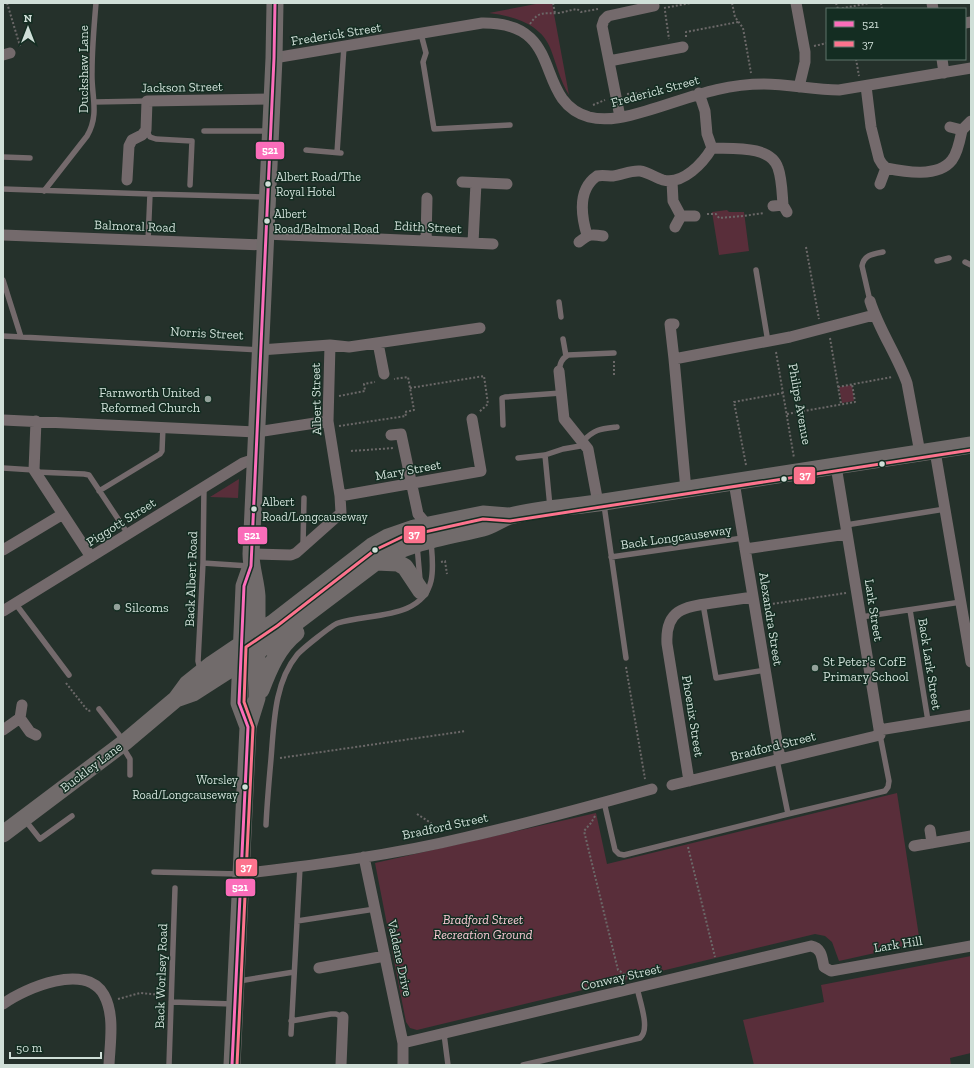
<svg xmlns="http://www.w3.org/2000/svg" width="974" height="1068" font-family="'Zilla Slab',serif">
<rect width="100%" height="100%" fill="#25312b"/>
<path fill="#592e3a" d="M 541,3 L 552,3 L 569,95 C 560,80 557,66 551,50 C 542,24 513,16 489,13 Z
M 727,210 L 729,212 L 744,212 L 749,251 L 719,255 L 712,212 Z
M 852,385 L 854,401 L 842,403 L 839,387 Z
M 239,479 L 238,498 L 210,497 Z
M 897,793 L 920,943 L 839,961 L 832,942 L 825,936 L 815,934 L 417,1030 L 410,1028 L 406,1022 L 375,863 L 596,813 L 607,864 Z
M 971,956 L 971,1053 L 950,1058 L 951,1065 L 754,1065 L 743,1020 L 824,1002 L 821,985 Z"/>
<g fill="none" stroke-linecap="round" stroke-linejoin="round">
<path stroke="#6b6868" stroke-width="2" stroke-dasharray="2 2" stroke-linecap="butt" d="M 7,3 L 20,46
M 553,3 L 555,13
M 732,3 L 735,17 L 743,28 L 751,73
M 836,3 L 838,9
M 881,3 L 882,9
M 664,8 L 691,3
M 838,9 L 870,3
M 665,11 L 669,39
M 530,24 C 539,10 545,14 558,13 C 565,12 571,10 577,9 L 581,12 L 598,9
M 686,37 L 686,32 L 738,22
M 814,46 L 827,43
M 856,59 L 859,76
M 627,94 L 640,93 L 654,96
M 593,105 L 605,100
M 707,214 L 716,214 L 719,218 L 743,216 L 764,213
M 806,247 L 819,319
M 830,338 L 841,404
M 776,352 L 794,458
M 614,361 L 614,375
M 838,387 L 892,377
M 410,388 L 484,376 L 488,404 L 479,412
M 339,396 L 365,391 L 364,384 L 375,382
M 787,414 L 855,402 L 852,384
M 339,426 L 406,416 L 405,412 L 414,410 L 408,377 L 394,379
M 351,451 L 394,448
M 746,465 L 734,402 L 783,393
M 441,562 L 445,561 L 447,574
M 765,605 L 846,593
M 626,667 L 645,779
M 66,683 L 88,711 L 92,710
M 280,758 L 466,731
M 417,814 L 431,823 L 433,833
M 595,816 L 591,823 L 584,831 L 618,970 L 629,977
M 688,847 L 715,957
M 118,999 L 140,993 L 163,995"/>
<path stroke="#746a6c" stroke-width="5.5" d="M 421,34 L 426,53 L 423,62 L 434,129 L 510,125
M 94,102 L 147,101
M 146,130 L 150,137 L 156,139 L 192,141 L 190,185
M 204,131 L 270,131
M 306,150 L 341,153
M 337,153 L 344,46
M 3,157 L 30,158
M 3,189 L 150,194 L 267,197
M 44,191 L 87,136 C 100,114 91,95 92,72 C 92,49 94,26 96,3
M 148,241 L 150,194
M 937,261 L 949,258
M 965,262 L 971,265
M 756,270 L 768,342
M 3,280 L 21,337
M 870,301 L 862,266 C 864,255 872,254 883,252
M 559,302 L 561,317
M 3,336 L 259,350
M 563,339 L 566,356
M 559,371 C 560,364 561,359 568,355 L 614,353
M 503,425 L 502,398 L 505,397 L 561,393
M 583,441 C 595,429 600,429 617,427
M 545,455 L 550,507
M 518,458 L 545,455 L 563,449 L 586,445
M 3,468 L 34,470
M 36,472 L 84,474 L 89,475 L 128,534
M 99,491 L 160,454 L 162,451 L 163,427
M 604,505 L 626,658
M 846,525 L 945,509
M 417,545 L 420,580
M 303,546 L 304,498
M 611,557 L 743,538
M 203,563 L 249,566
M 15,603 L 69,675
M 703,604 L 716,678 L 765,670
M 910,610 L 928,721
M 861,617 L 961,602
M 203,669 L 199,665 L 198,661 L 203,563 L 204,487
M 99,709 L 123,740
M 122,746 L 130,759 L 130,775
M 777,760 L 788,814
M 604,802 L 615,850 L 619,854 L 624,855 L 788,814 L 885,791 L 888,787 L 889,781 L 880,735
M 25,820 L 40,839 L 72,816
M 266,825 C 267,803 269,781 271,759 C 274,724 274,683 297,655 C 302,649 332,625 338,623 C 368,613 422,620 431,581 C 434,568 432,554 431,542
M 154,872 L 239,874
M 297,921 L 375,909
M 239,981 L 294,972
M 171,1002 L 233,1004
M 291,1021 L 331,1014 L 336,1014 L 343,1017
M 291,1034 L 300,867
M 444,1034 L 448,1065
M 169,1065 L 175,888
M 523,1065 L 640,1038 C 651,1029 639,1000 637,987"/>
<path stroke="#746a6c" stroke-width="11" d="M 796,3 L 805,52 L 805,62 L 799,87
M 932,3 L 933,9
M 965,23 L 971,22
M 3,55 L 10,53
M 274,58 L 482,23 C 568,22 531,100 589,117 C 608,122 629,116 646,111 C 687,99 719,84 764,84 C 789,84 814,90 839,90 L 971,68
M 942,59 L 944,73
M 609,61 L 683,47
M 866,86 L 871,127 L 879,159 L 882,164 L 886,168 C 905,172 938,178 952,160 C 958,152 960,140 962,130
M 699,93 L 705,111 L 707,134 L 712,148
M 620,117 L 602,26 L 604,20 L 608,16 L 654,6
M 950,127 L 962,130 L 971,121
M 127,180 L 129,146 L 132,140 L 142,135 L 146,130 L 147,101 L 271,99
M 672,181 L 673,201 L 681,216
M 462,182 L 507,184
M 880,184 L 886,168
M 773,206 L 783,205 L 787,212
M 675,227 L 681,216 L 695,216
M 265,234 L 493,244
M 3,235 L 265,245
M 587,235 C 581,215 578,189 597,176 C 602,175 607,176 613,176 C 622,175 631,170 640,171 C 648,172 656,178 663,180 C 683,185 703,163 712,148 C 732,149 771,145 778,168 C 782,179 782,193 783,205
M 426,241 L 427,198
M 579,242 C 589,234 591,234 603,236
M 473,243 L 476,183
M 870,301 C 879,330 897,355 907,383 L 920,453
M 674,324 L 670,324 L 674,359 L 686,490
M 378,343 L 384,374
M 260,350 L 330,345 L 349,347 L 480,328
M 674,359 L 790,337 L 874,315
M 559,371 L 564,419 L 588,449 L 598,503
M 3,420 L 257,432 L 328,421
M 36,421 L 34,470 L 91,557
M 391,435 L 401,434 L 418,514 L 427,525 L 428,530
M 935,451 L 971,662
M 734,482 L 780,759
M 340,496 L 481,471 L 472,419
M 745,549 L 847,534
M 3,550 L 63,514
M 251,554 L 291,555 L 296,553 L 341,513 L 340,496 L 328,421 L 330,345
M 3,611 L 243,463 L 255,459
M 22,705 L 20,718 L 30,732 L 36,735
M 3,730 L 20,718
M 879,730 L 971,715
M 689,781 L 667,644 C 665,610 683,607 712,603 C 726,601 739,599 753,597
M 672,785 L 880,735 L 836,466
M 930,830 L 932,843
M 914,846 L 971,836
M 364,857 L 403,1043 L 403,1065
M 240,874 C 316,865 393,855 467,837 C 529,823 591,806 652,789
M 319,968 L 385,956
M 3,1004 C 25,988 86,962 104,995 C 115,1015 110,1043 109,1065
M 403,1043 L 811,946 C 822,948 822,958 824,967 L 831,971 L 971,946
M 341,1065 L 343,1017"/>
<path stroke="#716b6b" stroke-width="17" d="M 376,562 L 398,563 L 405,567 L 421,591
M 261,690 C 269,669 278,647 296,633
M 176,699 L 193,693 L 257,652 L 376,562 C 408,542 446,537 483,528 C 492,526 501,519 510,516 C 541,508 573,507 604,502 L 971,445
M 248,727 L 239,703 L 244,586 L 251,566
M 3,834 L 125,742 L 176,699 L 187,684 L 212,664 L 274,622 L 372,546 L 388,537 L 414,528 L 483,514 L 508,516
M 232,1065 L 248,727 L 257,698 L 257,596 C 256,581 251,568 251,554 L 274,58 L 275,3"/>
<g stroke="#142d22" stroke-width="6">
<path id="bus-1" d="M 232,1065 L 248,727 L 239,703 L 244,586 L 251,566 L 274,58 L 275,3"/>
</g>
<g stroke="#142d22" stroke-width="6">
<path id="bus-2" d="M 237,1065 L 253,727 L 244,702 L 246,647 L 277,626 L 375,550 L 402,537 L 483,519 L 510,521 L 971,450"/>
</g>
<use href="#bus-1" stroke="#fb6dba" stroke-width="3"/>
<use href="#bus-2" stroke="#fc738d" stroke-width="3"/>
</g>
<g fill="#d0dfd8" stroke="#142d22" stroke-width="1.5">
<circle cx="268" cy="184" r="3.5"/>
<circle cx="267" cy="221" r="3.5"/>
<circle cx="882" cy="464" r="3.5"/>
<circle cx="784" cy="479" r="3.5"/>
<circle cx="254" cy="509" r="3.5"/>
<circle cx="375" cy="550" r="3.5"/>
<circle cx="245" cy="787" r="3.5"/>
</g>
<g fill="#94a29b" stroke="#142d22" stroke-width="1.5">
<circle cx="208" cy="399" r="4"/>
<circle cx="117" cy="607" r="4"/>
<circle cx="815" cy="668" r="4"/>
</g>
<g text-anchor="middle" dominant-baseline="central" stroke-width="3" stroke-linejoin="round" paint-order="stroke">
<g font-size="12" fill="#d0dfd8" stroke="#142d22" text-anchor="start">
<text x="276" y="177">Albert Road/The<tspan x="276" dy="15">Royal Hotel</tspan></text>
<text x="274" y="214">Albert<tspan x="274" dy="15">Road/Balmoral Road</tspan></text>
<text x="262" y="502">Albert<tspan x="262" dy="15">Road/Longcauseway</tspan></text>
<text x="238" y="780" text-anchor="end">Worsley<tspan x="238" dy="15">Road/Longcauseway</tspan></text>
</g>
<g font-size="13" fill="#d0dfd8" stroke="#142d22">
<text transform="translate(336 34) rotate(-9)">Frederick Street</text>
<text transform="translate(83 69) rotate(-90)">Duckshaw Lane</text>
<text transform="translate(182 87) rotate(-1)">Jackson Street</text>
<text transform="translate(655 91) rotate(-15)">Frederick Street</text>
<text transform="translate(135 226) rotate(2)">Balmoral Road</text>
<text transform="translate(428 227) rotate(3)">Edith Street</text>
<text transform="translate(207 333) rotate(3)">Norris Street</text>
<text transform="translate(316 399) rotate(-91)">Albert Street</text>
<text transform="translate(800 404) rotate(80)">Philips Avenue</text>
<text transform="translate(408 470) rotate(-10)">Mary Street</text>
<text transform="translate(121 522) rotate(-32)">Piggott Street</text>
<text transform="translate(676 537) rotate(-8)">Back Longcauseway</text>
<text transform="translate(191 579) rotate(-88)">Back Albert Road</text>
<text transform="translate(874 610) rotate(81)">Lark Street</text>
<text transform="translate(771 619) rotate(81)">Alexandra Street</text>
<text transform="translate(930 664) rotate(81)">Back Lark Street</text>
<text transform="translate(693 716) rotate(81)">Phoenix Street</text>
<text transform="translate(773 746) rotate(-14)">Bradford Street</text>
<text transform="translate(91 767) rotate(-37)">Buckley Lane</text>
<text transform="translate(445 826) rotate(-12)">Bradford Street</text>
<text transform="translate(898 944) rotate(-9)">Lark Hill</text>
<text transform="translate(400 958) rotate(78)">Valdene Drive</text>
<text transform="translate(161 976) rotate(-88)">Back Worlsey Road</text>
<text transform="translate(621 977) rotate(-13)">Conway Street</text>
</g>
<g font-size="13" fill="#d0dfd8" stroke="#142d22" text-anchor="start">
<text x="200" y="392" text-anchor="end">Farnworth United<tspan x="200" dy="15">Reformed Church</tspan></text>
<text x="125" y="607">Silcoms</text>
<text x="823" y="661">St Peter's CofE<tspan x="823" dy="15">Primary School</tspan></text>
</g>
<g font-size="13" font-style="italic" fill="#f9c9d4" stroke="#142d22">
<text x="483" y="919">Bradford Street<tspan x="483" dy="15">Recreation Ground</tspan></text>
</g>
</g>
<g stroke="#142d22" stroke-width="1.5">
<rect x="255" y="141" width="30" height="19" rx="4" fill="#fb6dba"/>
<rect x="793" y="466" width="23" height="19" rx="4" fill="#fc738d"/>
<rect x="403" y="525" width="23" height="19" rx="4" fill="#fc738d"/>
<rect x="237" y="526" width="31" height="19" rx="4" fill="#fb6dba"/>
<rect x="235" y="858" width="23" height="19" rx="4" fill="#fc738d"/>
<rect x="225" y="878" width="31" height="19" rx="4" fill="#fb6dba"/>
</g>
<g font-size="11" text-anchor="middle" font-weight="bold" fill="#fff">
<text x="270" y="154">521</text>
<text x="805" y="479">37</text>
<text x="414" y="538">37</text>
<text x="252" y="539">521</text>
<text x="246" y="871">37</text>
<text x="240" y="891">521</text>
</g>
<rect width="974" height="1068" fill="none" stroke="#d0dfd8" stroke-width="8"/>
<rect x="826" y="8" width="140" height="52" fill="#142d22" stroke="#5f746b"/>
<rect x="834" y="21" width="20" height="6" fill="#fb6dba" stroke="#5f746b"/>
<text x="862" y="28" font-size="12" fill="#d0dfd8">521</text>
<rect x="834" y="41" width="20" height="6" fill="#fc738d" stroke="#5f746b"/>
<text x="862" y="48" font-size="12" fill="#d0dfd8">37</text>
<g transform="translate(28 28)" stroke="#142d22" stroke-width="3" paint-order="stroke">
<path d="M0-3L7 15L0 10L-7 15Z" fill="#d0dfd8"/>
<text y="-6" font-size="11" font-weight="bold" text-anchor="middle" fill="#d0dfd8">N</text>
</g>
<path d="M10 1052v6h91v-6" fill="none" stroke="#d0dfd8" stroke-width="2"/>
<text x="16" y="1052" font-size="12" fill="#d0dfd8" stroke="#142d22" stroke-width="3" paint-order="stroke">50 m</text>
</svg>
